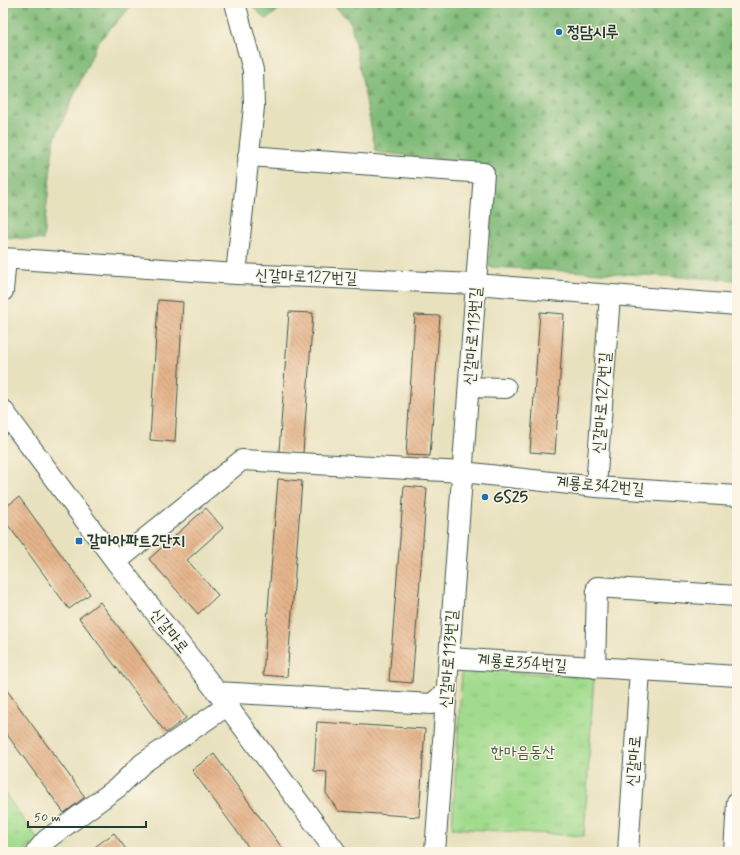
<svg xmlns="http://www.w3.org/2000/svg" width="740" height="855" font-family="Mynerve,'Poor Story',sans-serif">
<defs>
<pattern id="forest-firs" width="22" height="20" patternUnits="userSpaceOnUse"><rect width="22" height="20" fill="#81bb79"/><path d="M5 1l3.5 6h-7zM16 11l3.5 6h-7z" fill="#699964"/></pattern>
<pattern id="park-tufts" width="24" height="20" patternUnits="userSpaceOnUse"><rect width="24" height="20" fill="#a2db8e"/><path d="M3 7l-1-3M5 7V3M7 7l1-3M15 17l-1-3M17 17v-4M19 17l1-3" fill="none" stroke="#8bbd7b"/></pattern>
<pattern id="building-back-hatch" width="6" height="6" patternUnits="userSpaceOnUse"><rect width="6" height="6" fill="#e5b48b"/><path d="M-1 5l2 2M0 0l6 6M5-1l2 2" fill="none" stroke="#b99472"/></pattern>
</defs>
<rect width="100%" height="100%" fill="#fcf5e5"/>
<filter id="ink" filterUnits="userSpaceOnUse"><feTurbulence type="fractalNoise" baseFrequency=".025" numOctaves="2"/><feDisplacementMap in="SourceGraphic" scale="8" xChannelSelector="R" yChannelSelector="G"/><feConvolveMatrix kernelMatrix="1 2 1 2 8 2 1 2 1" color-interpolation-filters="sRGB"/></filter>
<filter id="wash" filterUnits="userSpaceOnUse"><feTurbulence type="fractalNoise" baseFrequency=".012" numOctaves="4" result="noise"/><feDisplacementMap in="SourceGraphic" scale="16" xChannelSelector="R" yChannelSelector="G"/><feGaussianBlur stdDeviation="0.9" result="paint"/><feColorMatrix in="noise" values="0 0 0 0 0 0 0 0 0 0 0 0 0 0 0 0 0 1.4 0 .05"/><feComposite in="paint" operator="in"/></filter>
<g filter="url(#wash)">
<rect width="100%" height="100%" fill="#e8e1be"/>
<path fill="url(#forest-firs)" stroke="#507c56" d="M 3,3 L 134,3 L 98,42 L 54,140 L 43,240 L 3,237 Z
M 249,3 L 287,3 L 266,20 Z
M 332,3 L 737,3 L 737,280 L 489,267 L 494,166 L 376,152 L 351,23 Z"/>
<path fill="url(#park-tufts)" stroke="#608c61" d="M 462,669 L 594,677 L 584,836 L 452,828 Z
M 3,791 L 39,841 L 23,852 L 3,852 Z"/>
<g id="blocks">
<path fill="url(#building-back-hatch)" d="M 158,300 L 183,302 L 175,442 L 150,440 Z
M 289,312 L 313,313 L 303,453 L 279,452 Z
M 540,312 L 564,314 L 555,454 L 530,452 Z
M 415,315 L 440,316 L 430,456 L 406,455 Z
M 278,479 L 302,481 L 287,677 L 263,675 Z
M 404,486 L 427,488 L 412,683 L 389,681 Z
M 19,497 L 90,594 L 69,609 L 3,518 L 3,509 Z
M 206,508 L 223,528 L 187,560 L 218,595 L 198,614 L 149,559 Z
M 100,602 L 186,718 L 166,733 L 79,618 Z
M 3,685 L 85,797 L 64,813 L 3,729 Z
M 317,722 L 425,729 L 419,817 L 338,811 L 326,793 L 327,772 L 314,771 Z
M 214,754 L 285,852 L 252,852 L 192,770 Z
M 114,833 L 128,852 L 94,852 L 92,849 Z"/>
</g>
</g>
<g filter="url(#ink)">
<use href="#blocks" fill-opacity="0" stroke="#3d5649" stroke-width="1"/>
<g fill="none" stroke-linecap="round" stroke-linejoin="round">
<g stroke="#3d5649" stroke-width="22">
<path id="minor" d="M 235,3 L 253,70 L 254,107 L 236,274
M 248,156 L 484,173 L 435,852
M 3,258 L 236,274 L 476,284 L 737,305
M 3,291 L 6,258
M 469,387 L 506,388
M 3,410 L 116,562 L 217,692 L 336,852
M 596,487 L 610,295
M 116,562 L 242,460 L 463,472 L 596,487 L 737,496
M 449,658 L 737,676
M 595,668 L 597,587 L 737,596
M 217,692 L 432,704 L 447,691
M 36,852 L 46,840 L 117,788 L 143,763 L 227,706
M 628,852 L 640,670
M 734,852 L 737,802"/>
</g>
<use href="#minor" stroke="#fff" stroke-width="20"/>
</g>
</g>
<g fill="#1f6fb2" stroke="#fcf5e5" stroke-width="1.5">
<circle cx="559" cy="32" r="4"/>
<circle cx="485" cy="497" r="4"/>
<rect x="75" y="537" width="8" height="8" rx="2"/>
</g>
<g text-anchor="middle" dominant-baseline="central" stroke-width="3" stroke-linejoin="round" paint-order="stroke">
<g font-size="16" font-weight="bold" fill="#1f3d34" stroke="#fcf5e5" text-anchor="start">
<text x="567" y="32">정담시루</text>
<text x="493" y="497">GS25</text>
<text x="87" y="541">갈마아파트2단지</text>
</g>
<g font-size="16" fill="#1f3d34" stroke="#fcf5e5">
<text transform="translate(306 277) rotate(2)">신갈마로127번길</text>
<text transform="translate(473 336) rotate(-86)">신갈마로113번길</text>
<text transform="translate(602 403) rotate(-86)">신갈마로127번길</text>
<text transform="translate(600 486) rotate(5)">계룡로342번길</text>
<text transform="translate(169 631) rotate(52)">신갈마로</text>
<text transform="translate(449 659) rotate(-86)">신갈마로113번길</text>
<text transform="translate(522 663) rotate(4)">계룡로354번길</text>
<text transform="translate(634 761) rotate(-86)">신갈마로</text>
</g>
<g font-size="16" fill="#395d46" stroke="#fcf5e5">
<text x="523" y="752">한마음동산</text>
</g>
</g>
<rect width="740" height="855" fill="none" stroke="#fcf5e5" stroke-width="16"/>
<path d="M28 821v6h118v-6" fill="none" stroke="#1f3d34" stroke-width="2"/>
<text x="34" y="821" font-size="12" fill="#1f3d34" stroke="#fcf5e5" stroke-width="3" paint-order="stroke">50 m</text>
</svg>
